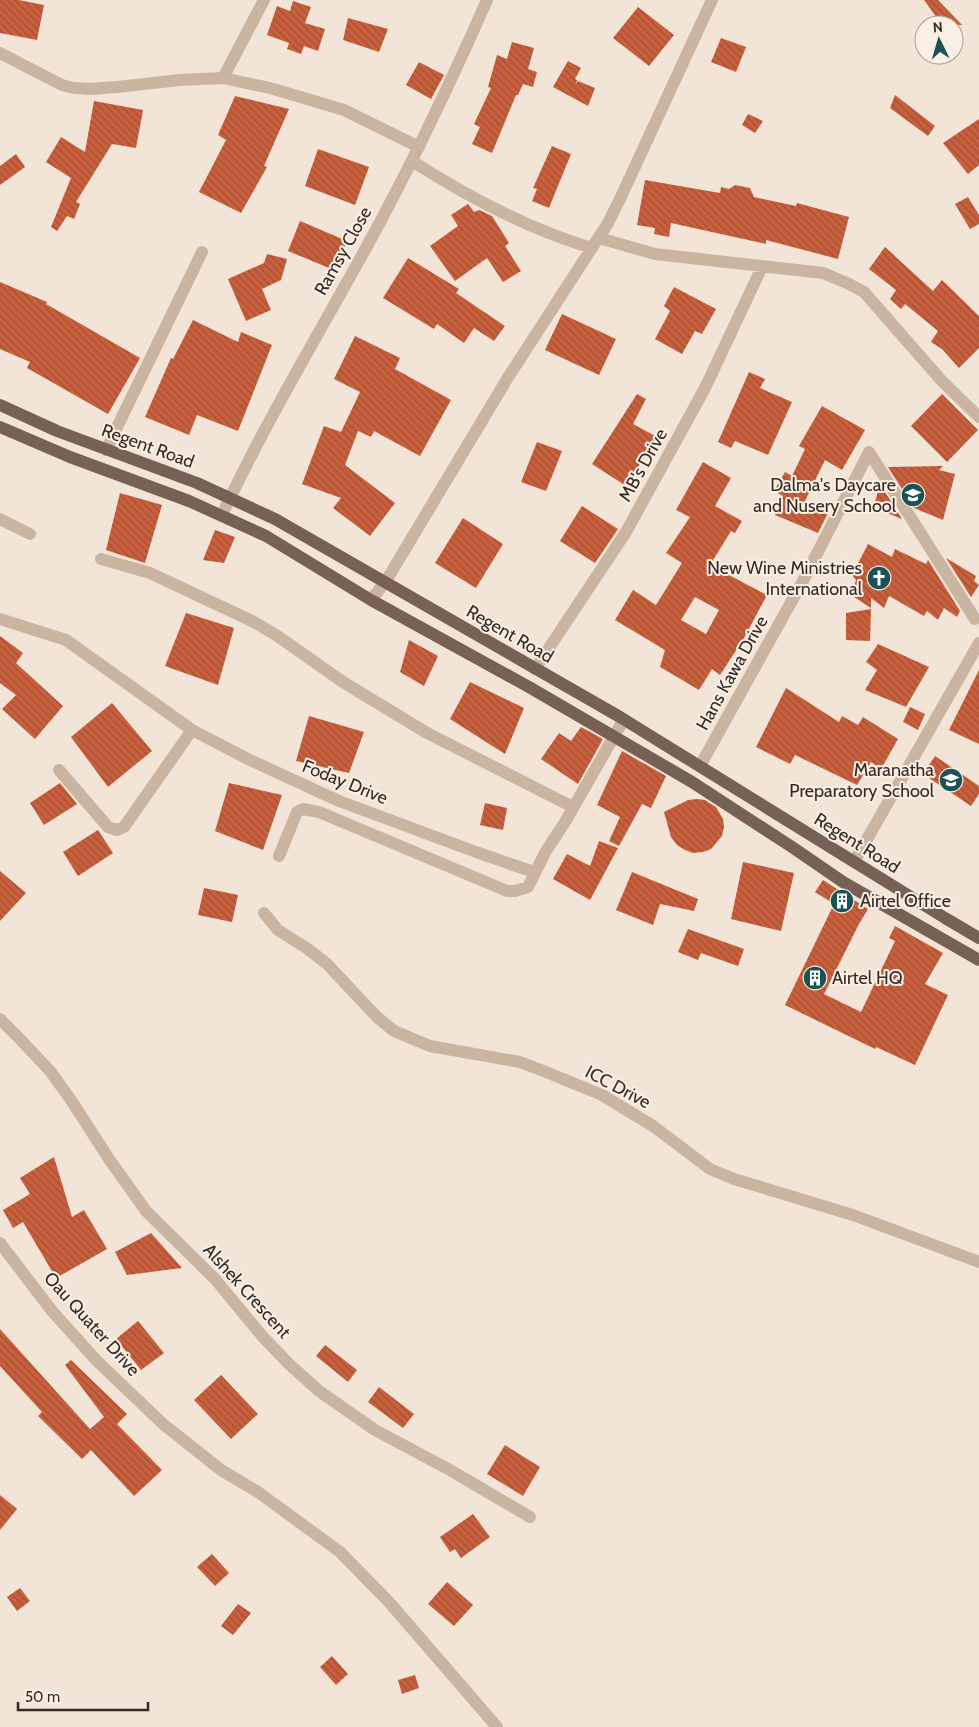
<svg xmlns="http://www.w3.org/2000/svg" width="979" height="1727" font-family="Cabin,sans-serif">
<defs>
<pattern id="building-back-hatch" width="6" height="6" patternUnits="userSpaceOnUse" patternTransform="scale(1.25)"><rect width="6" height="6" fill="#c9603d"/><path d="M-1 5l2 2M0 0l6 6M5-1l2 2" fill="none" stroke="#a44f33"/></pattern>
</defs>
<rect width="100%" height="100%" fill="#f2e5d7"/>
<path fill="url(#building-back-hatch)" fill-rule="evenodd" d="M 0,0 L 19,0 L 44,5 L 37,40 L 0,33 Z
M 924,0 L 938,0 L 962,25 L 942,25 Z
M 293,1 L 311,7 L 305,23 L 325,29 L 318,51 L 304,46 L 301,54 L 287,49 L 289,43 L 267,35 L 277,6 L 290,11 Z
M 638,7 L 674,35 L 649,66 L 613,38 Z
M 348,18 L 388,29 L 379,52 L 343,40 Z
M 721,38 L 746,47 L 736,72 L 711,62 Z
M 512,42 L 534,48 L 528,69 L 537,72 L 533,87 L 523,84 L 518,95 L 516,95 L 492,153 L 472,144 L 480,127 L 474,124 L 491,88 L 488,87 L 497,55 L 507,59 Z
M 568,61 L 581,68 L 575,79 L 577,80 L 576,84 L 578,81 L 595,88 L 588,106 L 553,87 Z
M 419,62 L 444,75 L 431,99 L 406,85 Z
M 895,95 L 935,126 L 928,136 L 890,108 Z
M 235,96 L 289,109 L 264,166 L 267,167 L 241,213 L 199,192 L 226,140 L 218,135 Z
M 94,101 L 143,110 L 136,148 L 112,144 L 76,202 L 80,204 L 74,219 L 67,216 L 57,231 L 51,227 L 71,178 L 46,162 L 61,137 L 85,152 Z
M 748,114 L 763,121 L 755,133 L 742,125 Z
M 979,119 L 979,165 L 968,174 L 943,143 Z
M 552,146 L 571,154 L 549,208 L 532,201 L 537,189 L 533,188 Z
M 318,149 L 369,167 L 355,205 L 305,186 Z
M 16,154 L 25,167 L 0,185 L 0,166 Z
M 645,180 L 720,193 L 721,187 L 729,189 L 735,185 L 750,188 L 754,197 L 796,206 L 797,203 L 849,217 L 838,259 L 766,240 L 766,244 L 671,223 L 669,237 L 654,234 L 655,228 L 637,225 Z
M 968,197 L 979,215 L 979,224 L 970,229 L 955,204 Z
M 468,204 L 474,212 L 479,210 L 492,216 L 509,243 L 505,246 L 521,271 L 503,282 L 487,258 L 455,281 L 430,246 L 458,226 L 451,215 Z
M 300,221 L 347,241 L 334,270 L 288,251 Z
M 885,247 L 933,291 L 942,280 L 979,316 L 979,348 L 959,368 L 942,349 L 931,342 L 938,331 L 905,304 L 901,309 L 890,299 L 896,290 L 869,269 Z
M 267,254 L 287,259 L 281,280 L 262,289 L 271,310 L 246,321 L 228,279 L 264,263 Z
M 408,258 L 459,289 L 456,293 L 505,326 L 494,341 L 474,328 L 464,343 L 437,324 L 434,329 L 383,298 Z
M 0,282 L 47,302 L 46,304 L 140,358 L 108,414 L 27,368 L 30,362 L 0,349 Z
M 674,287 L 716,309 L 702,334 L 695,331 L 682,354 L 655,339 L 670,311 L 664,306 Z
M 562,314 L 616,339 L 599,375 L 545,350 Z
M 193,320 L 238,342 L 241,332 L 272,345 L 238,431 L 197,415 L 189,435 L 145,417 L 171,358 L 173,359 Z
M 355,336 L 400,358 L 395,369 L 451,400 L 420,456 L 374,431 L 371,437 L 358,431 L 345,465 L 395,503 L 370,536 L 333,508 L 341,498 L 302,484 L 324,426 L 341,432 L 360,392 L 334,379 Z
M 749,372 L 765,379 L 760,388 L 792,402 L 768,455 L 735,441 L 731,448 L 718,442 Z
M 637,394 L 646,399 L 633,424 L 657,437 L 626,486 L 592,464 Z
M 942,394 L 978,430 L 947,462 L 911,426 Z
M 822,406 L 865,430 L 842,470 L 825,460 L 805,501 L 829,511 L 818,533 L 775,515 L 783,496 L 774,491 L 785,472 L 792,476 L 805,449 L 799,446 Z
M 537,442 L 562,451 L 546,491 L 521,482 Z
M 703,462 L 731,478 L 715,506 L 742,521 L 735,533 L 731,531 L 710,565 L 767,595 L 744,638 L 720,675 L 712,669 L 699,690 L 660,667 L 665,650 L 615,620 L 633,590 L 656,605 L 682,563 L 666,553 L 690,517 L 676,510 ZM 695,597 L 719,610 L 706,634 L 681,620 Z
M 943,466 L 939,470 L 955,474 L 943,520 L 914,508 L 888,467 Z
M 880,484 L 902,519 L 887,513 L 888,502 L 875,502 Z
M 120,493 L 162,505 L 145,563 L 106,550 Z
M 582,506 L 618,529 L 595,563 L 560,541 Z
M 463,518 L 503,544 L 476,588 L 435,563 Z
M 215,530 L 235,537 L 224,563 L 203,560 Z
M 868,544 L 892,557 L 895,549 L 926,564 L 928,560 L 960,611 L 957,617 L 944,608 L 938,620 L 927,611 L 924,616 L 889,596 L 884,608 L 871,598 L 871,608 L 851,595 L 856,580 L 852,575 Z
M 946,558 L 976,576 L 974,581 L 979,585 L 971,597 Z
M 871,609 L 870,641 L 846,640 L 846,613 Z
M 186,613 L 234,628 L 218,685 L 165,666 Z
M 0,636 L 23,653 L 16,663 L 63,706 L 35,739 L 2,709 L 16,695 L 0,683 Z
M 409,640 L 438,656 L 424,686 L 400,672 Z
M 878,644 L 929,667 L 906,707 L 865,690 L 877,670 L 866,662 Z
M 979,670 L 979,744 L 949,730 Z
M 470,682 L 524,708 L 505,754 L 450,719 Z
M 786,688 L 839,722 L 842,716 L 858,725 L 863,717 L 898,739 L 881,769 L 871,762 L 857,785 L 795,755 L 790,764 L 756,747 Z
M 112,703 L 152,751 L 108,787 L 71,737 Z
M 910,707 L 925,714 L 918,730 L 903,722 Z
M 309,716 L 364,732 L 349,773 L 296,761 Z
M 581,727 L 603,739 L 578,784 L 541,759 L 559,733 L 571,741 Z
M 622,751 L 666,776 L 651,808 L 642,804 L 619,846 L 609,841 L 620,817 L 597,805 Z
M 935,756 L 979,786 L 979,794 L 971,806 L 923,774 Z
M 60,783 L 77,804 L 44,825 L 30,803 Z
M 229,783 L 282,795 L 263,850 L 215,831 Z
M 697,799 L 705,800 L 716,807 L 723,819 L 724,827 L 722,836 L 711,849 L 703,852 L 693,853 L 685,850 L 677,845 L 671,837 L 664,812 L 688,800 Z
M 485,803 L 507,808 L 503,830 L 480,825 Z
M 98,830 L 113,853 L 78,876 L 63,852 Z
M 599,841 L 618,848 L 590,900 L 553,879 L 567,854 L 590,866 Z
M 743,862 L 794,873 L 781,931 L 731,919 Z
M 0,871 L 26,893 L 0,921 Z
M 632,872 L 698,899 L 694,911 L 660,904 L 653,925 L 616,910 Z
M 823,880 L 868,909 L 859,924 L 824,994 L 861,1012 L 895,941 L 889,938 L 895,926 L 943,953 L 925,984 L 948,995 L 915,1065 L 876,1047 L 875,1049 L 785,1005 L 834,904 L 815,892 Z
M 204,888 L 238,895 L 232,922 L 198,915 Z
M 688,929 L 744,949 L 738,966 L 701,953 L 698,960 L 678,952 Z
M 54,1157 L 72,1217 L 84,1210 L 107,1249 L 56,1278 L 23,1222 L 13,1228 L 3,1210 L 30,1194 L 20,1178 Z
M 151,1233 L 182,1268 L 127,1275 L 115,1252 Z
M 138,1321 L 164,1353 L 141,1370 L 116,1339 Z
M 0,1329 L 90,1429 L 104,1417 L 65,1365 L 71,1360 L 127,1414 L 117,1424 L 162,1470 L 134,1496 L 91,1450 L 82,1459 L 38,1416 L 42,1412 L 0,1366 Z
M 325,1345 L 357,1370 L 348,1382 L 316,1356 Z
M 221,1375 L 258,1414 L 231,1439 L 194,1400 Z
M 379,1387 L 414,1414 L 403,1428 L 368,1402 Z
M 505,1445 L 540,1467 L 523,1496 L 487,1474 Z
M 0,1495 L 17,1509 L 0,1530 Z
M 473,1514 L 490,1537 L 461,1558 L 455,1549 L 450,1552 L 440,1537 Z
M 212,1554 L 229,1573 L 215,1586 L 197,1567 Z
M 447,1582 L 473,1605 L 454,1626 L 428,1604 Z
M 20,1588 L 30,1601 L 17,1611 L 7,1597 Z
M 238,1604 L 251,1613 L 233,1635 L 221,1626 Z
M 332,1656 L 348,1674 L 336,1685 L 320,1667 Z
M 415,1675 L 419,1688 L 402,1694 L 398,1680 Z"/>
<g fill="none" stroke-linecap="round" stroke-linejoin="round">
<path stroke="#cab5a3" stroke-width="12" d="M 0,53 L 62,85 L 74,88 L 90,89 L 117,87 L 180,80 L 223,78 L 270,88 L 344,110 L 419,147
M 223,78 L 264,0
M 412,161 C 468,197 528,229 592,248
M 599,238 L 655,254 L 823,273 L 847,283 L 864,292 L 941,380 L 979,417
M 106,450 L 202,252
M 222,515 C 265,423 317,337 366,248 C 410,168 450,84 487,0
M 0,519 L 30,534
M 101,559 L 150,573 L 252,621 L 276,635 L 343,682 L 427,733 L 573,807
M 371,600 L 386,581 L 507,379 L 608,223 L 620,199 L 712,0
M 0,619 L 66,640 L 192,730 L 250,760 L 339,801 L 476,852 L 534,872
M 535,669 L 626,532 L 705,388 L 762,267
M 700,766 L 804,579 L 869,452 L 975,619
M 59,770 L 108,827 L 117,830 L 124,827 L 192,730
M 279,856 L 297,812 L 303,809 L 319,812 L 507,891 L 515,891 L 528,887 L 546,851 L 565,822 L 624,719
M 854,862 L 979,643
M 264,913 L 278,930 L 308,949 L 327,964 L 377,1017 L 394,1031 L 430,1046 L 520,1062 L 546,1072 L 602,1095 L 653,1126 L 710,1169 L 734,1179 L 853,1215 L 979,1262
M 0,1019 L 18,1037 L 50,1071 L 71,1100 L 109,1159 L 146,1211 L 215,1279 L 263,1337 L 289,1364 L 319,1391 L 375,1430 L 450,1470 L 530,1517
M 0,1243 L 52,1311 L 97,1361 L 163,1424 L 221,1470 L 258,1492 L 340,1552 L 389,1602 L 497,1727"/>
<path stroke="#776156" stroke-width="12" d="M 0,405 L 57,431 L 197,483 L 275,519 L 620,717 L 945,918 L 979,938
M 0,427 L 70,457 L 189,501 L 266,536 L 371,600 L 529,687 L 692,782 L 792,847 L 843,882 L 979,960"/>
</g>
<defs>
<g id="school-disc" transform="scale(1.25)"><circle r="9.5" fill="#1a5257" stroke="#f9efe3"/><path d="M0-5L7-2L0 1L-7-2ZM-4 1L0 2.5L4 1V4Q0 6-4 4Z" fill="#fff"/></g>
<g id="church-disc" transform="scale(1.25)"><circle r="9.5" fill="#1a5257" stroke="#f9efe3"/><path d="M-1.2-6h2.4v3.5h3.3v2.4h-3.3V6h-2.4V-.1h-3.3v-2.4h3.3Z" fill="#fff"/></g>
<g id="building-disc" transform="scale(1.25)"><circle r="9.5" fill="#1a5257" stroke="#f9efe3"/><path d="M-4-6H4V6H1V3H-1V6H-4ZM-2.5-4.3h1.7v1.8h-1.7ZM.8-4.3h1.7v1.8H.8ZM-2.5-1h1.7V.8h-1.7ZM.8-1h1.7V.8H.8Z" fill="#fff"/></g>
</defs>
<g fill-rule="evenodd">
<use href="#school-disc" x="913" y="495"/>
<use href="#church-disc" x="879" y="578"/>
<use href="#school-disc" x="951" y="780"/>
<use href="#building-disc" x="842" y="901"/>
<use href="#building-disc" x="815" y="978"/>
</g>
<g text-anchor="middle" dominant-baseline="central" stroke-width="4" stroke-linejoin="round" paint-order="stroke">
<g font-size="18" fill="#342a25" stroke="#f9efe3">
<text transform="translate(343 251) rotate(-61)">Ramsy Close</text>
<text transform="translate(148 446) rotate(20)">Regent Road</text>
<text transform="translate(643 465) rotate(-61)">MB's Drive</text>
<text transform="translate(510 634) rotate(30)">Regent Road</text>
<text transform="translate(732 673) rotate(-61)">Hans Kawa Drive</text>
<text transform="translate(345 782) rotate(22)">Foday Drive</text>
<text transform="translate(857 843) rotate(32)">Regent Road</text>
<text transform="translate(618 1087) rotate(28)">ICC Drive</text>
<text transform="translate(247 1291) rotate(48)">Alshek Crescent</text>
<text transform="translate(92 1324) rotate(48)">Oau Quater Drive</text>
</g>
<g font-size="18" fill="#342a25" stroke="#f9efe3" text-anchor="end">
<text x="896" y="485">Dalma's Daycare<tspan x="896" dy="21">and Nusery School</tspan></text>
<text x="862" y="568">New Wine Ministries<tspan x="862" dy="21">International</tspan></text>
<text x="934" y="770">Maranatha<tspan x="934" dy="21">Preparatory School</tspan></text>
<text x="860" y="901" text-anchor="start">Airtel Office</text>
<text x="832" y="978" text-anchor="start">Airtel HQ</text>
</g>
</g>
<g transform="translate(939 40) rotate(355)"><circle r="24" fill="#f9efe3" stroke="#aaa097"/>
<path d="M0-4L9 19L0 12L-9 19Z" fill="#1a5257"/>
<text y="-8" font-size="14" font-weight="bold" text-anchor="middle" fill="#342a25">N</text>
</g>
<path d="M18 1702v8h130v-8" fill="none" stroke="#342a25" stroke-width="2.5"/>
<text x="25" y="1702" font-size="15" fill="#342a25" stroke="#f9efe3" stroke-width="4" paint-order="stroke">50 m</text>
</svg>
